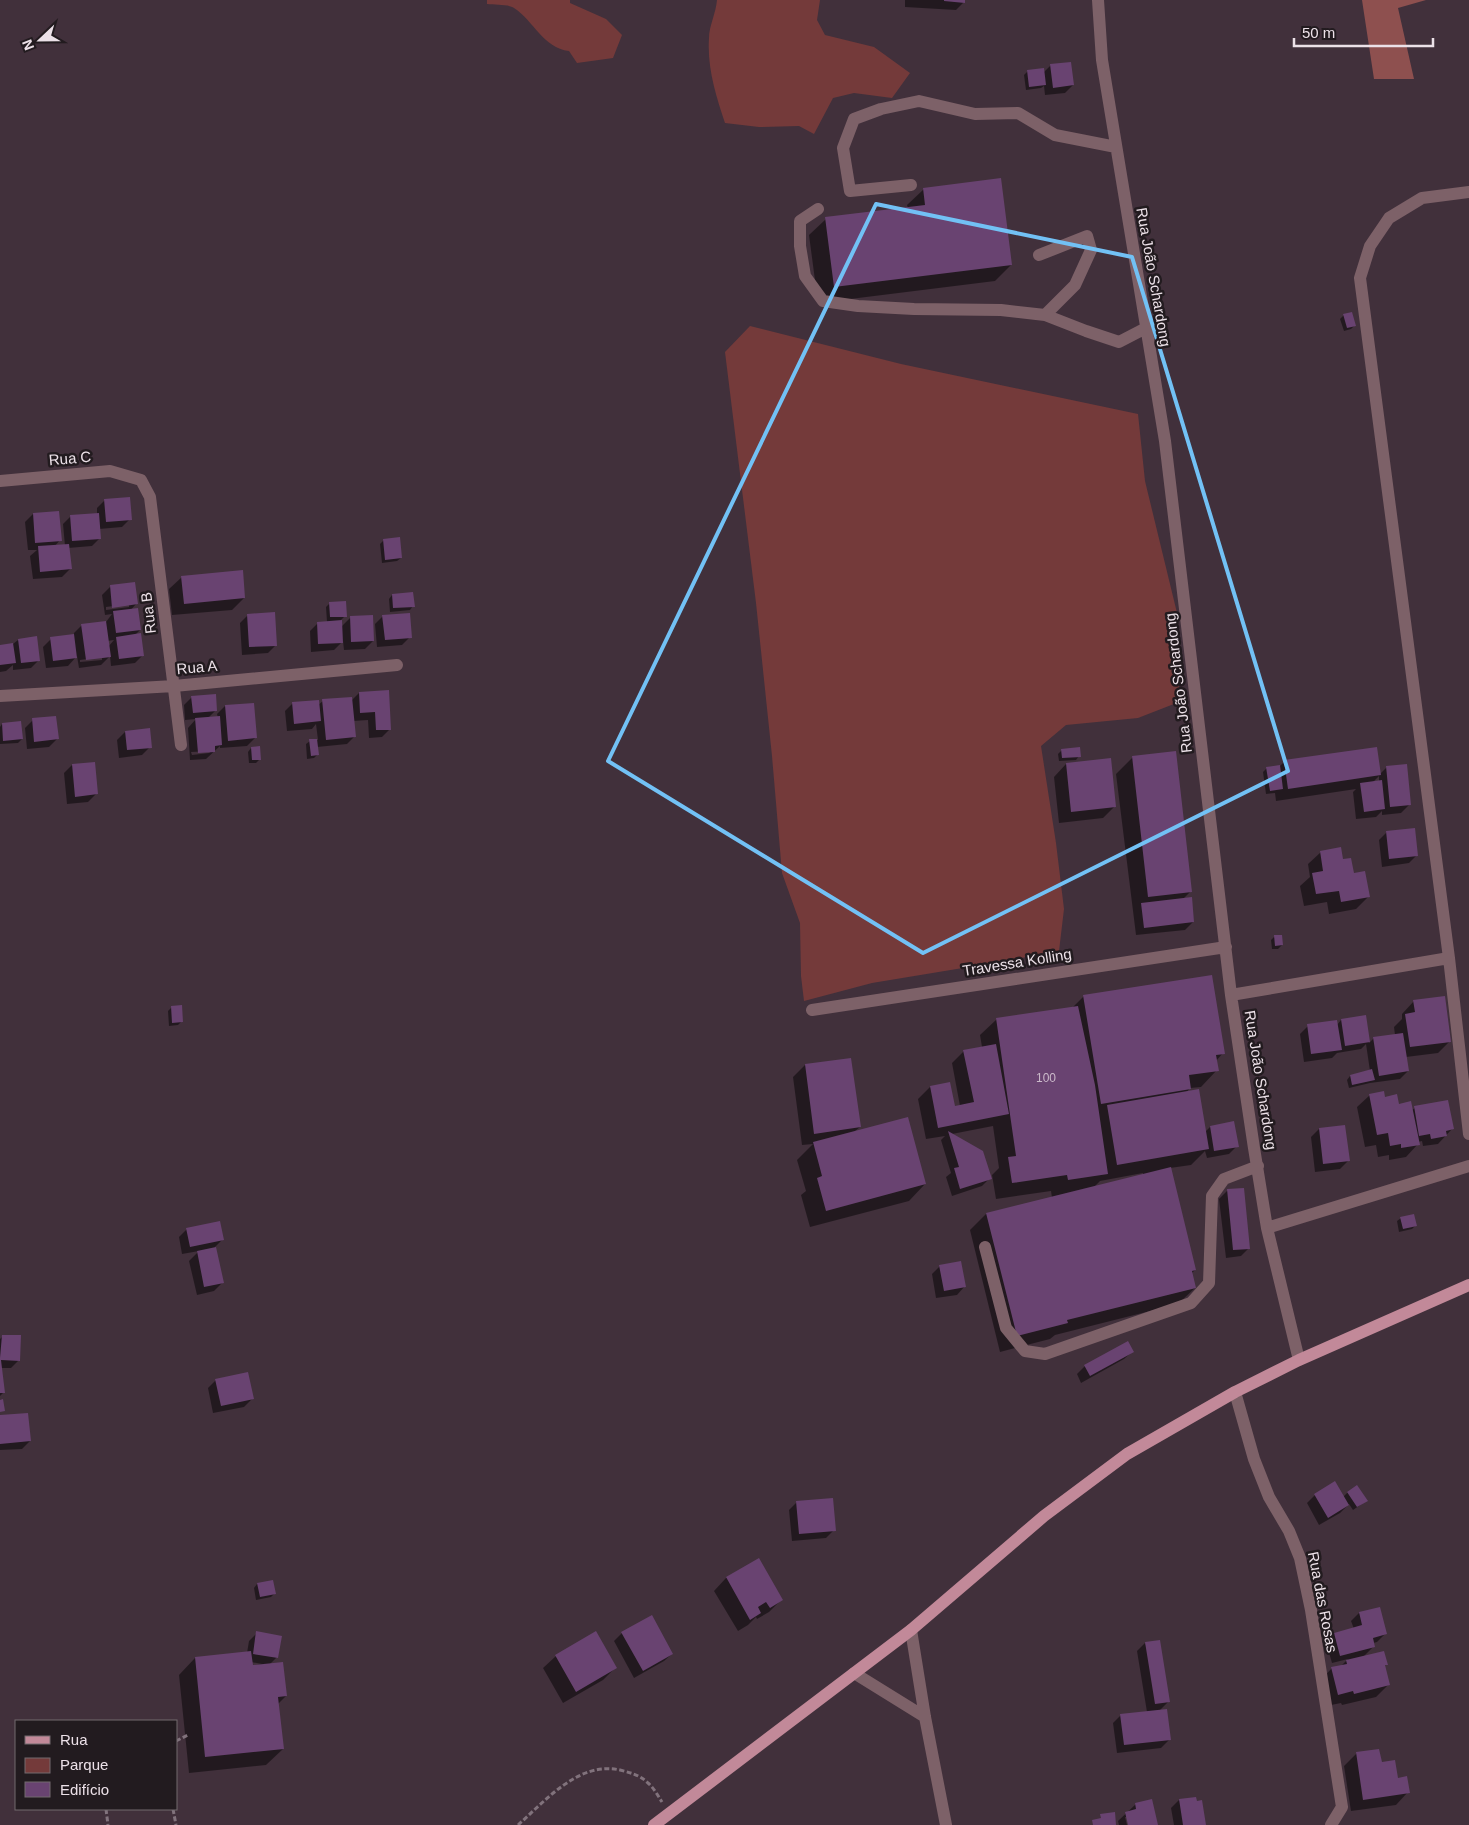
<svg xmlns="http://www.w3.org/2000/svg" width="1469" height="1825" font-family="Helvetica,sans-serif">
<rect width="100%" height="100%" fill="#41303b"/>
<path fill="#743a3a" d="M 487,0 L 570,0 L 570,3 L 606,19 L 622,35 L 613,58 L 577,63 L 569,51 C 543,48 534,21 514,8 C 508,4 495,5 487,4 Z
M 717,0 L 820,0 L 817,20 L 825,35 L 874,47 L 910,73 L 892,98 L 854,93 L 833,98 L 814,134 L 799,126 L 759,127 L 725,123 C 716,96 707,68 709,38 C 709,26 716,13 717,0 Z
M 750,326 L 901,364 L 1138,414 L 1145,481 L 1178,617 L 1179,702 L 1138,718 L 1066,725 L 1041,746 L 1056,843 L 1064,909 L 1059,951 L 999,962 L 872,983 L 804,1001 L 801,976 L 800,923 L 782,873 L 772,756 L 756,603 L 725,352 Z"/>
<path fill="#8e504f" d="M 1362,0 L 1426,0 L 1398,8 L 1414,79 L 1374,79 Z"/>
<path fill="#0007" fill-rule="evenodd" d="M 905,0 L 964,0 L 964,2 L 956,10 L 905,7 Z
M 1051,65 L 1073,85 L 1065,93 L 1045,95 L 1044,86 L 1041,88 L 1026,90 L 1024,75 L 1028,71 L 1044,72 Z
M 924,189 L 1011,265 L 995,281 L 818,303 L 809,235 L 826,219 L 908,208 L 907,205 Z
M 1344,315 L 1354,326 L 1351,329 L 1344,331 L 1340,319 Z
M 105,500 L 130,519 L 122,527 L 99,529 L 100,538 L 92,546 L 68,548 L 70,569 L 62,577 L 33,579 L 30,556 L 37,550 L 28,550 L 25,522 L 33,514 L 60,540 L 55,546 L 65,546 L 63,524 L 71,516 L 97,514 L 97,508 Z
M 384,540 L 401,558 L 397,561 L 382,563 L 380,544 Z
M 182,577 L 244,598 L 232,610 L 172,615 L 169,589 Z
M 110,587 L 136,604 L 130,611 L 140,630 L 134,636 L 143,655 L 135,663 L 111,666 L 110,656 L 101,665 L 79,668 L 77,656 L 68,666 L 46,668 L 43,647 L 51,639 L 74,636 L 74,633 L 82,625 L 106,622 L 112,614 L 105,615 L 102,595 ZM 129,604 L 129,607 L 106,610 L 106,607 ZM 114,640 L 108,647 L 107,641 ZM 102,657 L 102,660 L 80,662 L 80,660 Z
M 392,595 L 413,606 L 410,610 L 390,612 L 389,599 Z
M 330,603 L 345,616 L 341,620 L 341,627 L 351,617 L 373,641 L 365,649 L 344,650 L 343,641 L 334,650 L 311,652 L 310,631 L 318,623 L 327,622 L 326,607 Z
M 248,615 L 276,645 L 268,653 L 242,655 L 240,623 Z
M 383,616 L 410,637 L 402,645 L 377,647 L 375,624 Z
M 18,640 L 39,660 L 31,668 L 13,670 L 13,665 L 6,671 L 0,672 L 0,646 L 13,644 Z
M 359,693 L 390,729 L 382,737 L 369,738 L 368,720 L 353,721 L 355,736 L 347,744 L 317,747 L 318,754 L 314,758 L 307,759 L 306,744 L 310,741 L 318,740 L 316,724 L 312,729 L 287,731 L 285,711 L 293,703 L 318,705 L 323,701 L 351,701 Z
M 192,697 L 216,710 L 207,719 L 218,718 L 217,714 L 225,706 L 255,738 L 247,746 L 220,748 L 220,746 L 206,759 L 190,760 L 188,728 L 196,719 L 185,720 L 184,705 ZM 212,751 L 209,753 L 192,755 L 191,752 Z
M 33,720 L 57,739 L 49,747 L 27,749 L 25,728 Z
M 2,724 L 22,739 L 18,743 L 0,744 L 0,727 Z
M 125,732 L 150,747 L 142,755 L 119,758 L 117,740 Z
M 251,748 L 260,759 L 256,763 L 249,763 L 248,752 Z
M 1062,750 L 1079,756 L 1076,760 L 1059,761 L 1058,754 Z
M 1133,757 L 1191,891 L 1182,900 L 1193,922 L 1185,930 L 1136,935 L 1116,774 Z
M 1284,762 L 1379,775 L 1387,767 L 1409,805 L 1401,813 L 1382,815 L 1382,811 L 1376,817 L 1356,819 L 1353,792 L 1356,789 L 1276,801 L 1275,793 L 1266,794 L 1263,772 L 1267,768 L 1280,766 ZM 1379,776 L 1379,782 L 1372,783 Z
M 1066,764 L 1115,806 L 1103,818 L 1059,823 L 1054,777 Z
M 72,765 L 96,794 L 88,802 L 67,804 L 64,773 Z
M 1387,832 L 1417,855 L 1409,863 L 1382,867 L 1379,840 Z
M 1321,852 L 1342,861 L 1368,897 L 1356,909 L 1329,914 L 1327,902 L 1304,906 L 1300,886 L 1310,877 L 1308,864 Z
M 1274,937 L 1282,945 L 1278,949 L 1272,949 L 1271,940 Z
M 1084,996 L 1223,1053 L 1216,1061 L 1217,1070 L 1201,1087 L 1190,1088 L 1186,1093 L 1205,1132 L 1210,1127 L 1233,1123 L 1237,1146 L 1229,1154 L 1207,1158 L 1205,1151 L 1191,1165 L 1170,1168 L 1195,1270 L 1191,1274 L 1195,1288 L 1178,1304 L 1055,1335 L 1050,1339 L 1000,1352 L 970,1230 L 986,1214 L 1052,1198 L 1051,1191 L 996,1199 L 992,1175 L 999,1168 L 993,1126 L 952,1134 L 990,1178 L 982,1186 L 952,1196 L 946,1177 L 951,1173 L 941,1140 L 945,1136 L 926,1139 L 918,1099 L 930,1087 L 954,1107 L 960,1106 L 952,1063 L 964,1051 L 982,1047 L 980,1035 L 997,1019 L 1072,1008 ZM 1143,1173 L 1143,1175 L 1093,1188 L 1100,1181 Z
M 1414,1001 L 1450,1041 L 1438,1053 L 1406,1057 L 1408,1071 L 1400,1079 L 1370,1083 L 1349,1088 L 1347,1080 L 1350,1076 L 1370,1071 L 1366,1044 L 1361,1049 L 1337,1053 L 1332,1058 L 1304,1062 L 1300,1034 L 1308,1026 L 1337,1025 L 1341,1020 L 1365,1016 L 1369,1043 L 1374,1038 L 1395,1035 L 1394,1027 L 1402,1019 L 1402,1014 Z
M 172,1007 L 182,1021 L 178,1025 L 169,1026 L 168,1011 Z
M 805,1065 L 860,1127 L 854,1132 L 925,1184 L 909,1201 L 810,1227 L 801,1195 L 806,1191 L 797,1160 L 813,1144 L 802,1145 L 793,1077 Z
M 1370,1095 L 1384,1098 L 1412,1110 L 1415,1108 L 1452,1129 L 1438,1144 L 1423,1146 L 1422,1141 L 1418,1142 L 1418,1144 L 1406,1157 L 1389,1160 L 1389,1155 L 1378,1157 L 1376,1145 L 1365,1147 L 1357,1107 Z
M 1319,1129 L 1348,1161 L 1340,1169 L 1315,1172 L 1311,1137 Z
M 1243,1189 L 1249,1248 L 1241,1256 L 1226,1258 L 1219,1199 L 1227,1191 Z
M 1401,1218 L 1416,1225 L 1412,1229 L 1399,1232 L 1397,1221 Z
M 187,1229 L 223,1239 L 215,1247 L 222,1283 L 214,1291 L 197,1295 L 189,1261 L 199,1251 L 182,1254 L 179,1237 Z
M 940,1266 L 965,1286 L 957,1295 L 936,1298 L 932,1274 Z
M 3,1336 L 19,1360 L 11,1368 L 1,1368 L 4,1392 L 0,1396 L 0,1339 Z
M 1132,1352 L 1124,1359 L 1081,1383 L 1077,1374 L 1085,1366 Z
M 216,1380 L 252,1399 L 244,1407 L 213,1413 L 208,1388 Z
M 0,1417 L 30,1441 L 22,1449 L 0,1450 Z
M 1335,1483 L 1343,1497 L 1348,1492 L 1366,1501 L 1353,1510 L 1349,1504 L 1340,1513 L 1319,1525 L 1307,1503 L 1315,1495 Z
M 797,1502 L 834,1530 L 826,1538 L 792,1541 L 789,1510 Z
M 758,1560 L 782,1599 L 769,1612 L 757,1619 L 756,1617 L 748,1625 L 738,1631 L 714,1591 L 726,1578 Z
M 272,1581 L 275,1593 L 271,1597 L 256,1600 L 254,1588 L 257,1584 Z
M 1359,1613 L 1385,1634 L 1377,1642 L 1373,1643 L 1374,1646 L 1363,1657 L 1386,1664 L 1384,1667 L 1388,1685 L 1376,1697 L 1342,1705 L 1341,1703 L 1326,1706 L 1320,1681 L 1332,1668 L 1341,1666 L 1348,1659 L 1332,1663 L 1326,1642 L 1334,1634 L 1354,1629 L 1351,1621 Z
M 257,1633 L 277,1657 L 270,1664 L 286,1696 L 278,1704 L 283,1749 L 266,1765 L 189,1773 L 179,1675 L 195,1658 L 247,1653 L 249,1641 ZM 251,1662 L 262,1664 L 252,1666 Z
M 596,1633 L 616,1667 L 603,1680 L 563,1703 L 543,1668 L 556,1656 Z
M 622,1633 L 672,1654 L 664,1661 L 634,1678 L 614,1641 Z
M 1145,1643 L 1168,1702 L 1159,1711 L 1169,1740 L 1161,1748 L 1117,1753 L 1113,1723 L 1121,1715 L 1147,1712 L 1137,1651 Z
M 1357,1753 L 1397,1779 L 1408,1792 L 1396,1805 L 1351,1811 L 1344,1766 Z
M 1179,1800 L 1204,1825 L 1174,1825 L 1171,1808 Z
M 1136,1804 L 1157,1825 L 1130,1825 L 1128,1817 L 1125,1817 L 1127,1825 L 1119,1825 L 1118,1821 Z"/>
<path fill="#694371" d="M 944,0 L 965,0 L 965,3 L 944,1 Z
M 1071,62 L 1074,85 L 1053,88 L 1050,64 Z
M 1044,68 L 1046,85 L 1029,87 L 1027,70 Z
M 1001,178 L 1012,265 L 834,287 L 825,217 L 925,205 L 923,188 Z
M 1352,312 L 1356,326 L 1347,328 L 1343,314 Z
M 130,497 L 132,520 L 106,522 L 104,499 Z
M 59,511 L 62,541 L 35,543 L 33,513 Z
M 99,513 L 101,539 L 72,541 L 70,515 Z
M 400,537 L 402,558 L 385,560 L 383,539 Z
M 69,544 L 72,569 L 40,572 L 38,546 Z
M 243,570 L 245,598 L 184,604 L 181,576 Z
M 135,582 L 138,604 L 112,608 L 110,585 Z
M 413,592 L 415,607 L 393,608 L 392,594 Z
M 346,601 L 347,617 L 330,617 L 329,602 Z
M 138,608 L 141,630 L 116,633 L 113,611 Z
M 275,612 L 277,646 L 249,647 L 247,614 Z
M 410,613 L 412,638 L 385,640 L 382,615 Z
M 373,615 L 374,641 L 351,642 L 350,616 Z
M 342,620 L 343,643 L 318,644 L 317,622 Z
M 106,621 L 111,657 L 86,660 L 81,624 Z
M 141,633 L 144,656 L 119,659 L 116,637 Z
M 74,634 L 77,658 L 53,661 L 50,637 Z
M 37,636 L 40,661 L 21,663 L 18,639 Z
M 13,643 L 16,663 L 0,665 L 0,645 Z
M 389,690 L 391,730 L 376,730 L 375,712 L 360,713 L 359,692 Z
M 216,694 L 217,711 L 193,713 L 191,696 Z
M 352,697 L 356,737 L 326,740 L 322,699 Z
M 319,700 L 321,721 L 294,724 L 292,702 Z
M 254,703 L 257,738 L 228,741 L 225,705 Z
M 56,716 L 59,739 L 34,742 L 32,718 Z
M 220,716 L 222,745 L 215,746 L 215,752 L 198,753 L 195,718 Z
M 21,721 L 23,739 L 3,741 L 2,723 Z
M 150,728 L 152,748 L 127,750 L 125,731 Z
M 309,739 L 317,739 L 319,755 L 311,756 Z
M 260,746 L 261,760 L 252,760 L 251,747 Z
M 1080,747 L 1081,757 L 1062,758 L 1061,749 Z
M 1377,747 L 1381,775 L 1288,789 L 1284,760 Z
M 1176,751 L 1192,892 L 1148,897 L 1132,756 Z
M 1111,758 L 1116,807 L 1071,812 L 1066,763 Z
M 95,762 L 98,794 L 75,797 L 72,764 Z
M 1407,764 L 1411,805 L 1390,807 L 1386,766 Z
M 1280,765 L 1283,789 L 1270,791 L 1266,767 Z
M 1382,780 L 1385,809 L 1364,812 L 1360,783 Z
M 1415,828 L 1418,856 L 1389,859 L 1386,831 Z
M 1341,847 L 1343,859 L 1351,858 L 1354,873 L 1365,871 L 1370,897 L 1341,902 L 1339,891 L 1316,894 L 1312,873 L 1323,871 L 1320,851 Z
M 1192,897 L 1194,922 L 1144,928 L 1141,903 Z
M 1274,935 L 1282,935 L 1283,945 L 1275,946 Z
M 1212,975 L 1225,1054 L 1216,1055 L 1219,1071 L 1189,1075 L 1191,1089 L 1101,1104 L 1083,995 Z
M 1445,996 L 1451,1042 L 1410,1047 L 1405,1014 L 1415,1012 L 1413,1000 Z
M 182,1005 L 183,1022 L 172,1023 L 171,1006 Z
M 1078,1006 L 1095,1085 L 1108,1174 L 1068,1180 L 1067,1175 L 1012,1183 L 1008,1157 L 1016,1156 L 996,1018 Z
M 1366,1015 L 1370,1042 L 1345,1046 L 1341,1019 Z
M 1337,1020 L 1342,1050 L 1311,1054 L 1307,1024 Z
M 1403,1033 L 1409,1071 L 1379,1076 L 1373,1037 Z
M 996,1044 L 1009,1114 L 938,1128 L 930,1086 L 950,1082 L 955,1106 L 974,1102 L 963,1050 Z
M 851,1058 L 861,1127 L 814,1134 L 805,1064 Z
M 1372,1069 L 1375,1080 L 1352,1085 L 1350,1075 Z
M 1199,1089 L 1209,1149 L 1117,1165 L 1107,1105 Z
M 1384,1091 L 1385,1097 L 1397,1094 L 1399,1104 L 1411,1101 L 1420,1145 L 1401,1148 L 1401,1144 L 1390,1146 L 1388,1133 L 1377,1135 L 1369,1094 Z
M 1448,1100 L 1454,1129 L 1446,1131 L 1447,1136 L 1431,1139 L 1430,1134 L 1419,1136 L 1414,1106 Z
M 908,1117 L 926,1184 L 826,1211 L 817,1178 L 822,1176 L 813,1142 Z
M 1234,1121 L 1239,1147 L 1214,1151 L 1210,1126 Z
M 1345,1125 L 1350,1161 L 1323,1164 L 1319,1128 Z
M 948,1131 L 983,1151 L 992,1179 L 960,1189 L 954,1168 L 959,1167 Z
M 1171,1167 L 1196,1270 L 1192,1271 L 1196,1288 L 1067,1320 L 1068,1323 L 1017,1336 L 986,1213 Z
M 1244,1188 L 1250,1249 L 1233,1250 L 1227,1189 Z
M 1414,1214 L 1417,1226 L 1403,1229 L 1400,1217 Z
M 220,1221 L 224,1240 L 190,1247 L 186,1228 Z
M 216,1247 L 224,1283 L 204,1287 L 197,1251 Z
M 961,1261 L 966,1287 L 944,1291 L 939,1265 Z
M 2,1335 L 21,1335 L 20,1361 L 1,1360 L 5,1393 L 0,1393 L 0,1358 Z
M 1128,1341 L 1134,1352 L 1090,1376 L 1084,1365 Z
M 248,1372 L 254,1399 L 221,1406 L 215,1379 Z
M 3,1399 L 5,1411 L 0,1412 L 0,1400 Z
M 28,1413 L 31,1441 L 0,1444 L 0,1415 Z
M 1335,1481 L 1349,1505 L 1328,1518 L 1314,1494 Z
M 1357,1485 L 1368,1501 L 1357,1507 L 1347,1492 Z
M 833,1498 L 836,1531 L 799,1534 L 796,1501 Z
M 759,1558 L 783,1600 L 770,1608 L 766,1602 L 758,1607 L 761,1613 L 750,1620 L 726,1577 Z
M 273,1580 L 276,1594 L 260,1597 L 257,1583 Z
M 1380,1607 L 1387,1634 L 1373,1638 L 1375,1647 L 1340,1656 L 1334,1633 L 1362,1625 L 1359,1612 Z
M 652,1615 L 673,1654 L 643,1671 L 621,1632 Z
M 256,1631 L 282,1636 L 278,1658 L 253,1654 Z
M 596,1631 L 617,1668 L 576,1692 L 555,1655 Z
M 1160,1640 L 1170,1702 L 1155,1704 L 1145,1642 Z
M 251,1651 L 253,1665 L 283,1662 L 287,1696 L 278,1697 L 284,1749 L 205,1757 L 195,1657 Z
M 1384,1651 L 1388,1665 L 1385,1665 L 1390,1685 L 1354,1694 L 1353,1691 L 1338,1695 L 1331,1667 L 1347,1664 L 1346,1660 Z
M 1167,1709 L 1171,1740 L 1124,1745 L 1120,1714 Z
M 1379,1749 L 1382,1762 L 1395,1760 L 1398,1778 L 1407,1776 L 1410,1793 L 1363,1800 L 1356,1752 Z
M 1196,1797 L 1197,1801 L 1202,1800 L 1206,1825 L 1183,1825 L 1179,1799 Z
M 1152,1799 L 1158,1825 L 1128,1825 L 1125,1812 L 1136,1809 L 1135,1803 Z
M 1115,1812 L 1116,1825 L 1093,1825 L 1092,1820 L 1101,1818 L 1100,1814 Z"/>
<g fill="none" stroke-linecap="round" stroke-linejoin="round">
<path stroke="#81727c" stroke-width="3" stroke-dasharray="5 2.5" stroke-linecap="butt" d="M 176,1741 L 188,1735
M 106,1809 L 108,1825
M 173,1809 L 176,1825
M 518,1825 C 546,1800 579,1761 620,1770 C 631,1773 640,1775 648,1783 C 654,1788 658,1796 662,1802"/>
<path stroke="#7d6168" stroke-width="12" d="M 1098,0 L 1102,60 L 1165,441 L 1231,995 L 1254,1148 L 1267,1228 L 1299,1360
M 911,185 L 850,191 L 843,148 L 854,119 L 881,109 L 919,101 L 975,114 L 1018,113 L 1055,135 L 1116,147
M 1469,192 L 1422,198 L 1389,218 L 1370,246 L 1360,278 L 1449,958 L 1469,1134
M 818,209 L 800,221 L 800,246 L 805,276 L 823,301 L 858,306 L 914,309 L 1001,310 L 1045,315 L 1086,331 L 1119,342 L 1146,328
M 1039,255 L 1087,236 L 1091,250 L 1075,285 L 1045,315
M 0,481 L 110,471 L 141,480 L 150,497 L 181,745
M 0,696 L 174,686 L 397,665
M 1231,995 L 1449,958
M 812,1010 L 1226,947
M 1267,1228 L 1469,1166
M 985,1247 L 1006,1328 L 1025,1351 L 1045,1354 L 1191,1303 L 1209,1283 L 1212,1196 L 1224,1179 L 1258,1166
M 1235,1392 L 1254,1459 L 1269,1497 L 1289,1531 L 1300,1558 L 1311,1610 L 1342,1807 L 1331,1825
M 911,1630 L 925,1717 L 946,1825
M 854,1673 L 925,1717"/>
<path stroke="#c28999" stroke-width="12" d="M 654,1825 L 911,1630 L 1044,1516 L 1127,1454 L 1235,1392 L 1299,1360 L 1469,1285"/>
</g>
<path fill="none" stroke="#72c1f5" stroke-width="4" stroke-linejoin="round" d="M 876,204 L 1132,257 L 1288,771 L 923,953 L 608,761 Z"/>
<g text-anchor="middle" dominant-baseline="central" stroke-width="5" stroke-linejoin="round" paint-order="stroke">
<g font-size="12" fill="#cbbaca">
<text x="1046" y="1078">100</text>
</g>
<g font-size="15" fill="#ece1e8" stroke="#221b1f">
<text transform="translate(1154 277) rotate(80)">Rua João Schardong</text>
<text transform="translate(70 458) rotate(-5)">Rua C</text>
<text transform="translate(148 613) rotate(-97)">Rua B</text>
<text transform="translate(197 667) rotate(-5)">Rua A</text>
<text transform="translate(1178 683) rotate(-97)">Rua João Schardong</text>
<text transform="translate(1017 962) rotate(-9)">Travessa Kolling</text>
<text transform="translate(1261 1080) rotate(81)">Rua João Schardong</text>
<text transform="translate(1323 1602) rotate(79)">Rua das Rosas</text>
</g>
</g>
<rect x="15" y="1720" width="162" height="90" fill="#221b1f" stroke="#736a6f"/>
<rect x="25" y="1736" width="25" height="8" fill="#c28999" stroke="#736a6f"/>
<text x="60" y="1745" font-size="15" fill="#ece1e8">Rua</text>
<rect x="25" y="1758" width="25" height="15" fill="#743a3a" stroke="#736a6f"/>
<text x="60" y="1770" font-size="15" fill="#ece1e8">Parque</text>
<rect x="25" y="1782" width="25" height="15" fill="#694371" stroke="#736a6f"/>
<text x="60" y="1795" font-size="15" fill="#ece1e8">Edifício</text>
<g transform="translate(40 40) rotate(248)" stroke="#221b1f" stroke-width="4" paint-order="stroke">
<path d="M0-4L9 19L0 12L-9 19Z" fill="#ece1e8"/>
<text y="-8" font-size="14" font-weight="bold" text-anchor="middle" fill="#ece1e8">N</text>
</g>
<path d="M1294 38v8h139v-8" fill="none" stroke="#ece1e8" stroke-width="2.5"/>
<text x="1302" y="38" font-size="15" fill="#ece1e8" stroke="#221b1f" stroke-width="4" paint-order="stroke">50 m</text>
</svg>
